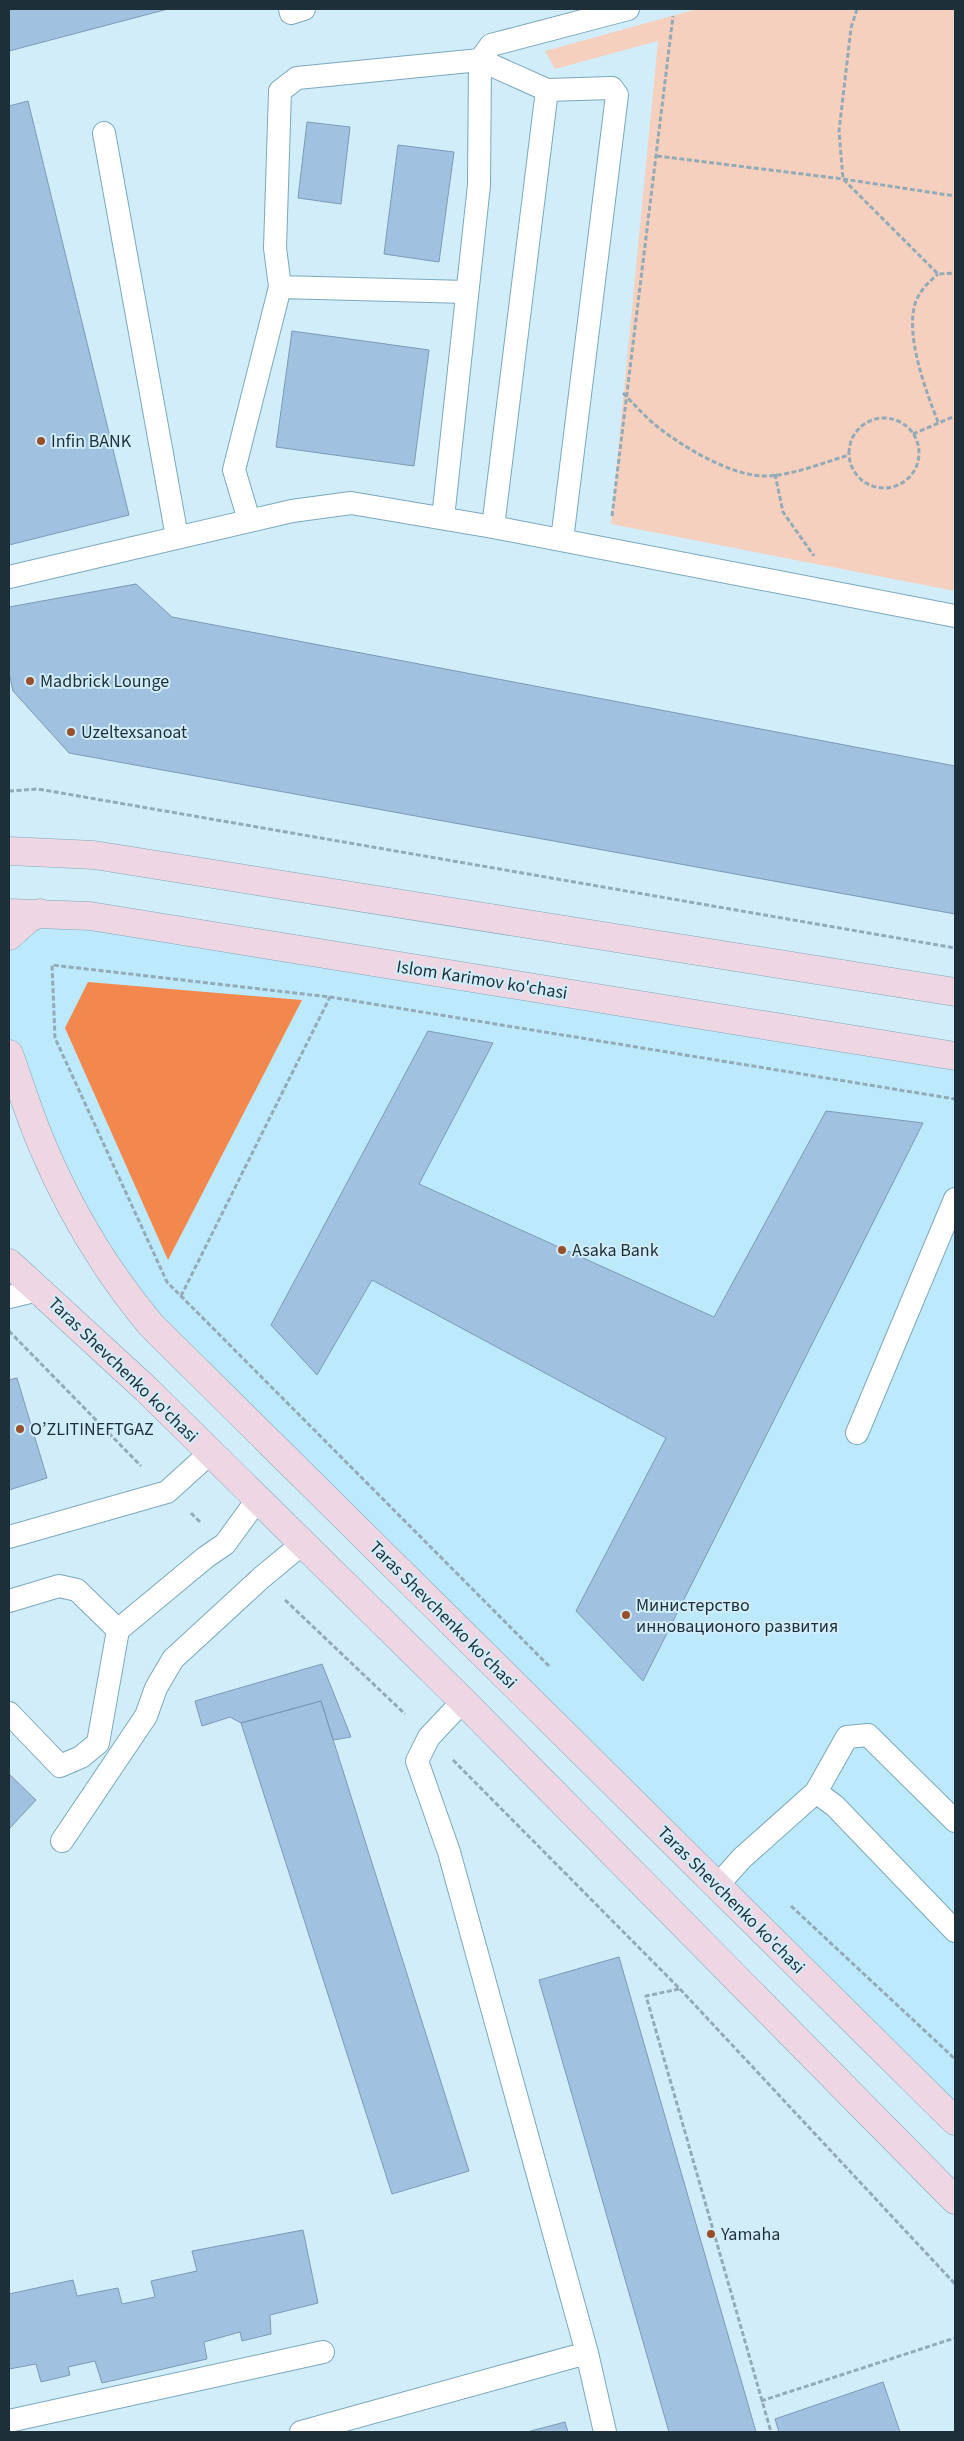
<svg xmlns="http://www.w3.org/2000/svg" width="964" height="2441" font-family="'Source Sans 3',sans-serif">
<rect width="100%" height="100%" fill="#d2edfa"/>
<path fill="#bde9fd" d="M 9,913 L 955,1056 L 955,2121 L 124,1292 L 9,1054 Z"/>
<path fill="#f5d0be" d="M 697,9 L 955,9 L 955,591 L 611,524 L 658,41 L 555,69 L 545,51 Z"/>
<path fill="#f3884f" d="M 88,982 L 302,1000 L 168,1260 L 65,1028 Z"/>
<path fill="#a0c1e0" stroke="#7b9ab8" d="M 9,9 L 168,9 L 9,51 Z
M 28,101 L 129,515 L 9,545 L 9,106 Z
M 307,122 L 350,127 L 341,204 L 298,198 Z
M 398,145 L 454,152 L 439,262 L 384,254 Z
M 292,331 L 429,350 L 414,466 L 276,447 Z
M 136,584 L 172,617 L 955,766 L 955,914 L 69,753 L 13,691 L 9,673 L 9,607 Z
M 428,1031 L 493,1043 L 419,1184 L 714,1317 L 826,1111 L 923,1123 L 643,1681 L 576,1611 L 666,1438 L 372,1280 L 317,1375 L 271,1325 Z
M 17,1378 L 47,1478 L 9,1490 L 9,1380 Z
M 322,1664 L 351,1737 L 333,1740 L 321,1701 L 241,1723 L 230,1717 L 202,1726 L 195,1701 Z
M 321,1701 L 469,2171 L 392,2194 L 241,1723 Z
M 9,1774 L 36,1800 L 9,1829 Z
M 619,1957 L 756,2432 L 669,2432 L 539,1980 Z
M 303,2230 L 318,2303 L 270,2315 L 271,2334 L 242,2341 L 240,2332 L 204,2342 L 207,2359 L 102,2383 L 95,2361 L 68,2367 L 70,2375 L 41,2382 L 36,2364 L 9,2369 L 9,2294 L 73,2280 L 77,2296 L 118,2288 L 122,2304 L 155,2297 L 151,2281 L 197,2271 L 192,2251 Z
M 883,2382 L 900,2432 L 779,2432 L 775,2419 Z
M 565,2422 L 568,2432 L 527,2432 Z"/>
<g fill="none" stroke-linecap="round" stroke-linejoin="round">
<g stroke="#7aa8bc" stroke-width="24">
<path id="lane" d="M 290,9 L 291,13 L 304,9
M 547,90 L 612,88 L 617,95 L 562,540
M 104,133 L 177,537
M 280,287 L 467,292
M 443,518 L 479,185 L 480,60 L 491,45 L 628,9
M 249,520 L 234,470 L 280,287 L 275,248 L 280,91 L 297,78 L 480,60 L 547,90 L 493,527
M 9,577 L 292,511 L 351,503 L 493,527 L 955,616
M 9,1297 L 38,1290
M 857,1433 L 955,1199
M 9,1537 L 167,1492 L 210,1453
M 9,1601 L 59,1586 L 77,1590 L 118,1630
M 463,1701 L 429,1737 L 417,1761 L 449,1852 L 587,2353 L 605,2432
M 9,1713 L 60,1766 L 81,1757 L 98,1743 L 118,1630 L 206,1557 L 225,1544 L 257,1500
M 816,1792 L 835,1806 L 955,1931
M 62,1841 L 146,1716 L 156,1688 L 173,1659 L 261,1578 L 302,1544
M 717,1886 L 742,1858 L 816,1792 L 847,1737 L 868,1735 L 955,1821
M 9,2421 L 323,2352
M 301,2432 L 587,2353"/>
</g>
<g stroke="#7aa8bc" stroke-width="29">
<path id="secondary" d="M 9,851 L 94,855 L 955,992
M 9,913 L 90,916 L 955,1056
M 9,936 L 28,919 L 40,913
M 9,1054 C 20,1085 30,1117 43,1147 C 70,1211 106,1271 151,1325 L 955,2121
M 9,1263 L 146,1389 L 463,1701 L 955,2200"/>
</g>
<path stroke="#93abb7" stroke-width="3" stroke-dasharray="5 2.5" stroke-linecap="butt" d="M 857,9 L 851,28 L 839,131 L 843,179 L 938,274 L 955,273
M 657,156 L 843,179 L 955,196
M 623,393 C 635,405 646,418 659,428 C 685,448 730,475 763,476 C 792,476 822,463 849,455
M849 453a35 35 0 1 1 70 0a35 35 0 1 1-70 0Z
M 938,422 C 926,391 904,334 916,301 C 921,289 929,282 938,274
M 913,434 L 955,416
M 775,474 L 783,512 L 814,556
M 612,516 L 673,16
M 9,791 L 38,789 L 955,948
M 181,1296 L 330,997
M 9,1331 L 141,1466
M 191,1513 L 201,1523
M 285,1600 L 405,1714
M 549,1666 L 167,1282 L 55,1038 L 52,965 L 330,997 L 955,1099
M 453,1760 L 679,1988 L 955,2284
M 791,1906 L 955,2059
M 679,1989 L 646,1996 L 771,2432
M 761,2401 L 955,2338"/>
<use href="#lane" stroke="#fff" stroke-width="22"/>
<use href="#secondary" stroke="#efd6e3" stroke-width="28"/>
</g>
<g fill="#975029" stroke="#d2edfa" stroke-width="2">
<circle cx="41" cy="441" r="5"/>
<circle cx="30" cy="681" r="5"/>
<circle cx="71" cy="732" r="5"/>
<circle cx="562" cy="1250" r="5"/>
<circle cx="20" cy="1429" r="5"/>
<circle cx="626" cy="1615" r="5"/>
<circle cx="711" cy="2234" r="5"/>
</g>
<g text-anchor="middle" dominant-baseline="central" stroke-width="4" stroke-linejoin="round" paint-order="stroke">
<g font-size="18" fill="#1d2f38" stroke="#d2edfa" text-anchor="start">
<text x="51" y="441">Infin BANK</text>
<text x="40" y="681">Madbrick Lounge</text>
<text x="81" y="732">Uzeltexsanoat</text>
<text x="572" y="1250">Asaka Bank</text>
<text x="30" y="1429">O’ZLITINEFTGAZ</text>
<text x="636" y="1605">Министерство<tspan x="636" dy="21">инновационого развития</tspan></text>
<text x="721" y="2234">Yamaha</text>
</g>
<g font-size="18" fill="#1d2f38" stroke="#d2edfa">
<text transform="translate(482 980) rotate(9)">Islom Karimov ko'chasi</text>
<text transform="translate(123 1370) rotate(44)">Taras Shevchenko ko'chasi</text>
<text transform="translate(443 1615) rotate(45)">Taras Shevchenko ko'chasi</text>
<text transform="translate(731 1900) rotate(45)">Taras Shevchenko ko'chasi</text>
</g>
</g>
<rect width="964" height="2441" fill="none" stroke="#1d2f38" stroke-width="20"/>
</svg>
